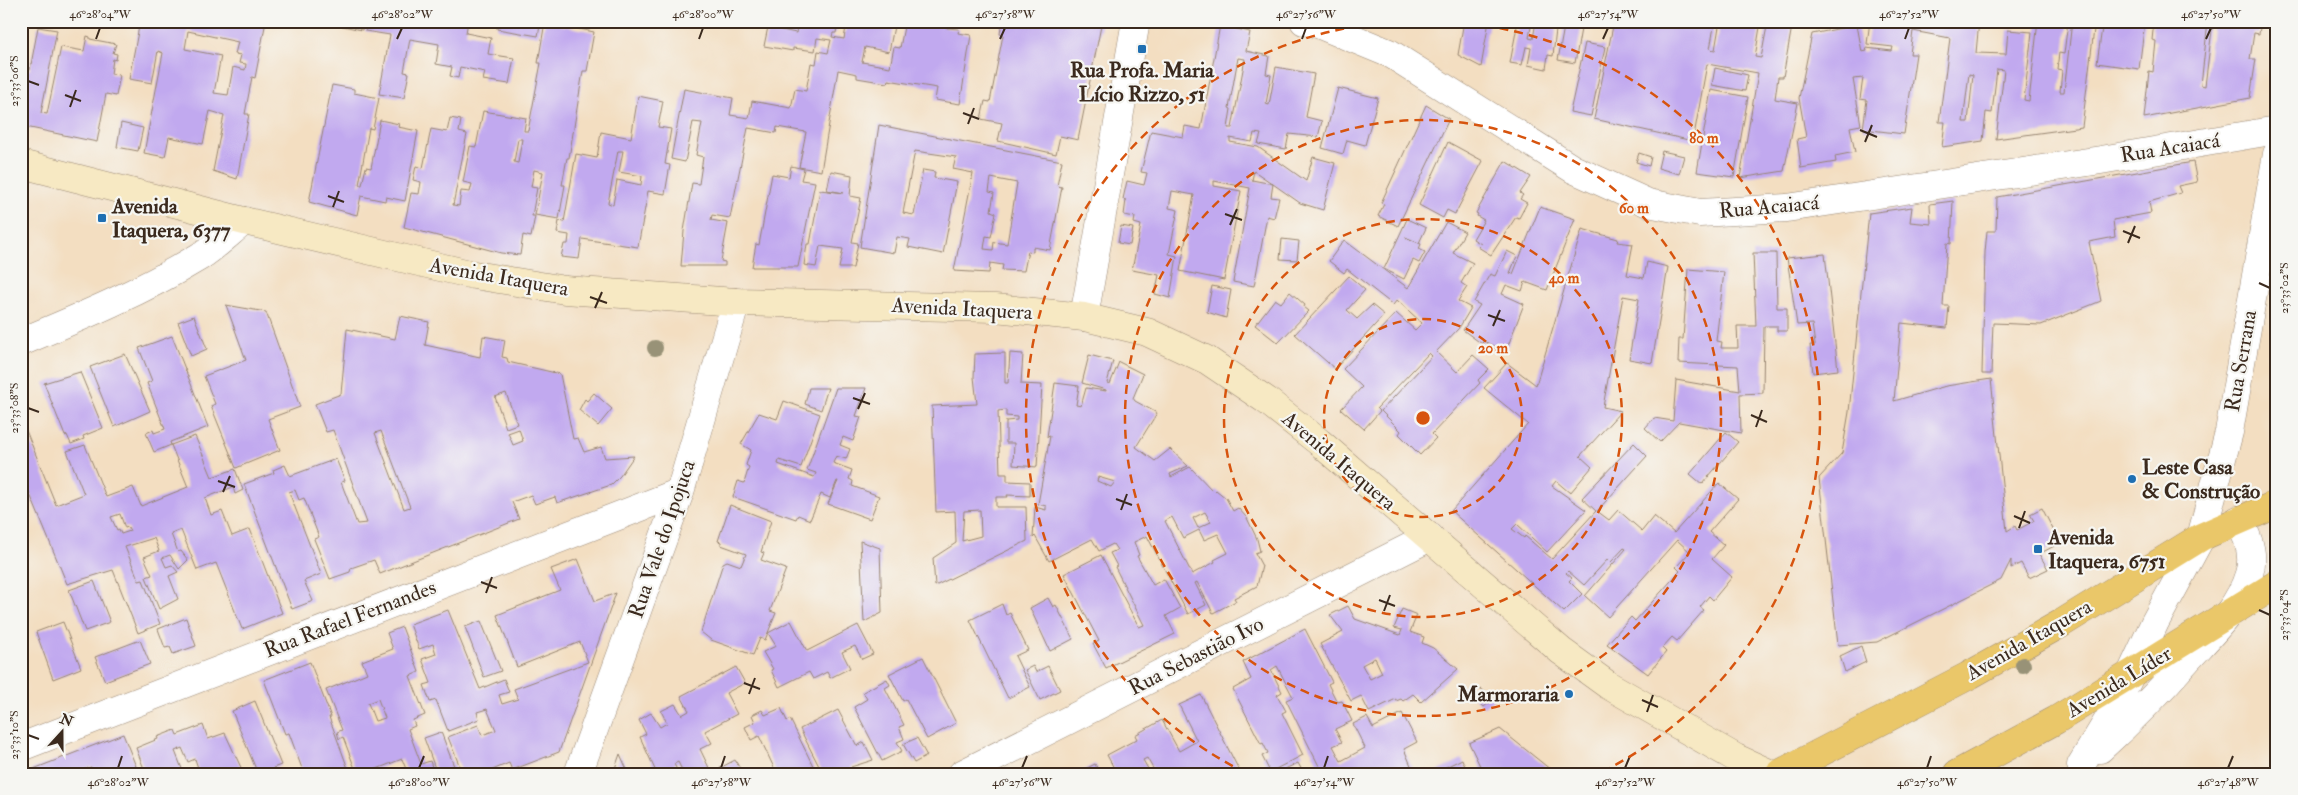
<svg xmlns="http://www.w3.org/2000/svg" width="2298" height="795" font-family="'IM FELL Double Pica',serif">
<rect width="100%" height="100%" fill="#f6f6f2"/>
<filter id="ink" filterUnits="userSpaceOnUse"><feTurbulence type="fractalNoise" baseFrequency=".02" numOctaves="2"/><feDisplacementMap in="SourceGraphic" scale="10" xChannelSelector="R" yChannelSelector="G"/><feConvolveMatrix kernelMatrix="1 2 1 2 8 2 1 2 1" color-interpolation-filters="sRGB"/></filter>
<filter id="wash" filterUnits="userSpaceOnUse"><feTurbulence type="fractalNoise" baseFrequency=".0096" numOctaves="4" result="noise"/><feDisplacementMap in="SourceGraphic" scale="20" xChannelSelector="R" yChannelSelector="G"/><feGaussianBlur stdDeviation="1.12" result="paint"/><feColorMatrix in="noise" values="0 0 0 0 0 0 0 0 0 0 0 0 0 0 0 0 0 1.4 0 .05"/><feComposite in="paint" operator="in"/></filter>
<g filter="url(#wash)">
<rect width="100%" height="100%" fill="#f3dec1"/>
<g id="blocks">
<path fill="#c1a9ef" fill-rule="evenodd" d="M 140,21 L 266,21 L 255,78 L 252,77 L 245,114 L 249,114 L 237,179 L 213,171 L 224,115 L 210,111 L 203,144 L 169,137 L 165,157 L 144,153 L 163,53 L 158,51 L 152,83 L 129,79 ZM 188,31 L 238,42 L 235,54 L 241,55 L 239,63 L 246,64 L 245,70 L 233,67 L 228,95 L 214,93 L 221,56 L 185,49 Z
M 319,21 L 364,21 L 362,30 Z
M 367,21 L 432,21 L 443,23 L 443,21 L 468,21 L 466,33 L 491,38 L 488,54 L 514,58 L 509,84 L 483,80 L 485,72 L 460,67 L 458,78 L 450,76 L 452,67 L 436,64 L 439,44 L 410,39 L 404,72 L 409,73 L 404,98 L 379,94 L 390,35 L 365,31 Z
M 498,21 L 541,21 L 538,36 L 497,29 Z
M 798,21 L 838,21 L 836,33 L 833,33 L 832,37 L 844,39 L 847,21 L 895,21 L 889,52 L 865,47 L 862,62 L 890,67 L 894,47 L 900,48 L 905,21 L 943,21 L 943,25 L 947,28 L 959,29 L 958,33 L 971,35 L 960,104 L 935,100 L 937,88 L 888,80 L 887,83 L 857,78 L 857,74 L 838,70 L 821,171 L 799,167 L 806,132 L 777,127 L 776,133 L 748,128 L 730,218 L 712,215 L 711,220 L 728,223 L 721,261 L 725,262 L 725,266 L 681,266 L 684,231 L 692,183 L 699,184 L 703,157 L 696,155 L 702,123 L 693,122 L 685,162 L 671,159 L 684,89 L 733,98 L 730,115 L 749,118 L 752,101 L 791,108 L 795,89 L 806,91 L 811,63 L 816,64 L 818,51 L 828,53 L 831,40 L 817,38 L 815,51 L 793,48 L 793,51 L 764,46 L 768,27 L 796,33 Z
M 1002,21 L 1102,21 L 1078,140 L 1060,136 L 1056,154 L 998,141 L 1002,123 L 981,119 L 985,101 L 990,102 L 1003,35 L 1000,34 Z
M 1464,21 L 1489,21 L 1481,67 L 1458,55 Z
M 1518,21 L 1532,21 L 1529,38 L 1533,39 L 1536,21 L 1557,21 L 1553,56 L 1548,55 L 1546,69 L 1528,65 L 1531,48 L 1526,47 L 1522,65 L 1510,63 Z
M 1565,21 L 1590,21 L 1589,25 L 1582,23 L 1575,63 L 1558,60 Z
M 1614,21 L 1715,21 L 1710,49 L 1715,50 L 1720,21 L 1761,21 L 1755,57 L 1761,58 L 1768,21 L 1810,21 L 1809,28 L 1792,26 L 1783,77 L 1778,77 L 1775,99 L 1798,103 L 1784,171 L 1740,178 L 1758,73 L 1707,64 L 1693,141 L 1594,119 Z
M 1870,21 L 1897,24 L 1897,21 L 1979,21 L 1976,53 L 2006,54 L 2008,30 L 2032,32 L 2024,100 L 2029,101 L 2038,21 L 2068,21 L 2064,54 L 2059,53 L 2057,69 L 2062,70 L 2060,92 L 2064,92 L 2072,21 L 2095,21 L 2082,127 L 1996,139 L 2004,70 L 1997,69 L 1992,113 L 1986,112 L 1983,141 L 1942,147 L 1945,122 L 1939,122 L 1950,38 L 1913,31 L 1910,54 L 1916,54 L 1904,134 L 1863,129 L 1867,100 L 1860,99 L 1863,78 L 1853,79 L 1861,125 L 1850,127 L 1855,152 L 1835,156 L 1836,162 L 1801,168 L 1797,139 L 1806,137 L 1799,98 L 1812,34 L 1857,25 L 1862,52 L 1867,51 L 1866,48 L 1892,51 L 1893,47 L 1867,44 ZM 1969,74 L 1973,75 L 1968,122 L 1963,122 Z
M 2103,21 L 2145,21 L 2139,69 L 2097,63 Z
M 2154,21 L 2208,21 L 2201,85 L 2205,86 L 2213,21 L 2261,21 L 2259,34 L 2254,33 L 2250,59 L 2256,59 L 2250,98 L 2144,118 L 2149,71 L 2153,72 L 2156,41 L 2152,40 Z
M 545,22 L 594,32 L 587,71 L 583,71 L 569,158 L 567,158 L 562,185 L 565,185 L 559,219 L 535,215 L 543,172 L 534,170 L 531,187 L 537,188 L 532,216 L 535,216 L 531,237 L 523,235 L 520,255 L 501,253 L 404,227 L 411,193 L 419,194 L 421,182 L 413,180 L 416,166 L 423,168 L 431,129 L 447,132 L 450,118 L 461,120 L 459,132 L 467,134 L 453,205 L 459,206 L 461,191 L 470,192 L 472,184 L 463,182 L 470,146 L 476,147 L 483,111 L 526,118 L 524,131 L 528,131 L 541,63 L 538,63 ZM 518,139 L 522,139 L 518,163 L 514,162 Z
M 1220,25 L 1250,32 L 1246,51 L 1269,56 L 1266,74 L 1271,75 L 1266,104 L 1269,105 L 1276,67 L 1314,74 L 1306,117 L 1322,121 L 1318,137 L 1289,134 L 1286,149 L 1258,144 L 1261,134 L 1254,133 L 1252,142 L 1230,138 L 1230,142 L 1258,147 L 1306,181 L 1313,157 L 1335,163 L 1323,210 L 1300,203 L 1273,184 L 1254,171 L 1252,180 L 1273,184 L 1271,197 L 1279,198 L 1274,218 L 1267,216 L 1254,286 L 1233,282 L 1250,188 L 1214,181 L 1214,186 L 1241,191 L 1224,280 L 1180,271 L 1194,195 L 1172,191 L 1169,208 L 1178,210 L 1169,254 L 1177,256 L 1170,298 L 1155,294 L 1159,275 L 1132,270 L 1141,225 L 1134,223 L 1135,217 L 1124,215 L 1126,200 L 1123,199 L 1127,181 L 1144,185 L 1147,173 L 1141,172 L 1151,131 L 1183,137 L 1185,126 L 1201,129 ZM 1238,58 L 1245,59 L 1232,128 L 1228,128 L 1231,109 L 1229,108 Z
M 38,27 L 57,30 L 41,113 L 47,114 L 61,47 L 84,51 L 87,36 L 90,37 L 90,39 L 116,44 L 113,53 L 117,54 L 116,60 L 113,59 L 111,74 L 120,75 L 116,96 L 106,94 L 97,142 L 21,126 L 21,68 L 30,70 Z
M 1585,43 L 1605,47 L 1591,116 L 1570,112 Z
M 1715,68 L 1748,75 L 1745,91 L 1712,85 Z
M 332,85 L 354,89 L 354,93 L 379,98 L 373,129 L 369,128 L 359,185 L 362,185 L 366,167 L 371,168 L 380,120 L 399,124 L 398,127 L 418,131 L 405,201 L 386,197 L 385,201 L 361,196 L 357,215 L 309,202 Z
M 1338,88 L 1378,98 L 1365,145 L 1347,140 L 1343,154 L 1322,148 Z
M 1711,90 L 1748,97 L 1734,177 L 1697,172 Z
M 638,96 L 663,101 L 658,127 L 671,129 L 665,164 L 670,165 L 665,194 L 648,191 L 638,247 L 582,239 L 579,259 L 561,257 L 564,244 L 568,244 L 569,235 L 557,233 L 559,221 L 564,222 L 576,154 L 597,158 L 601,132 L 631,138 ZM 618,151 L 623,151 L 619,172 L 642,176 L 641,185 L 617,180 L 613,205 L 608,203 Z
M 1426,105 L 1449,119 L 1398,226 L 1378,216 L 1384,204 L 1381,203 Z
M 121,123 L 143,128 L 138,151 L 117,147 Z
M 879,125 L 1062,161 L 1057,186 L 1062,187 L 1050,250 L 1033,247 L 1033,252 L 1028,251 L 1024,271 L 1002,270 L 1003,265 L 990,263 L 989,273 L 954,271 L 973,173 L 953,169 L 956,157 L 915,151 L 903,213 L 914,215 L 923,170 L 935,172 L 934,178 L 957,182 L 943,254 L 908,247 L 910,239 L 897,237 L 894,253 L 860,247 ZM 991,178 L 1017,183 L 1007,244 L 994,242 L 993,250 L 984,249 L 986,236 L 991,237 L 996,213 L 991,211 L 994,193 L 989,192 Z
M 1448,142 L 1483,161 L 1455,214 L 1447,210 L 1443,218 L 1419,205 Z
M 1662,151 L 1684,156 L 1679,174 L 1658,168 Z
M 1639,153 L 1651,157 L 1649,166 L 1636,162 Z
M 1505,161 L 1531,177 L 1520,193 L 1523,195 L 1520,199 L 1527,203 L 1519,218 L 1516,217 L 1491,255 L 1478,247 L 1481,244 L 1473,239 L 1484,220 L 1477,216 L 1478,214 L 1476,213 Z
M 2193,162 L 2197,182 L 2178,186 L 2181,193 L 2149,202 L 2151,213 L 2113,220 L 2115,237 L 2089,242 L 2101,301 L 2041,325 L 1993,323 L 1991,374 L 1982,374 L 1985,252 L 1987,231 L 1996,231 L 1997,197 Z
M 791,166 L 804,169 L 801,180 L 815,182 L 798,267 L 752,267 L 756,244 L 759,245 L 772,174 L 789,177 Z
M 831,171 L 852,175 L 850,196 L 861,198 L 852,242 L 858,243 L 853,268 L 839,268 L 843,249 L 820,246 L 816,267 L 804,265 L 807,244 L 810,244 L 820,190 L 844,193 L 827,190 Z
M 1953,201 L 1951,244 L 1947,243 L 1943,306 L 1949,306 L 1947,328 L 1901,323 L 1894,401 L 1946,386 L 1991,379 L 2007,531 L 2015,526 L 2017,530 L 2034,521 L 2030,514 L 2042,508 L 2060,543 L 2039,554 L 2048,569 L 2029,578 L 2021,563 L 2011,568 L 2011,560 L 2001,580 L 1877,642 L 1838,645 L 1819,478 L 1842,453 L 1849,412 L 1869,213 L 1912,207 L 1910,222 L 1931,224 L 1930,204 Z
M 1540,207 L 1575,219 L 1547,290 L 1525,282 L 1522,291 L 1506,285 L 1502,294 L 1524,304 L 1506,351 L 1483,341 L 1482,344 L 1463,330 L 1480,305 L 1474,302 L 1490,274 L 1495,276 L 1507,251 L 1517,256 L 1510,273 L 1513,274 Z
M 1407,219 L 1426,228 L 1419,243 L 1405,237 L 1421,244 L 1419,249 L 1425,252 L 1419,263 L 1413,260 L 1404,279 L 1384,269 Z
M 1446,222 L 1465,232 L 1453,253 L 1473,263 L 1461,283 L 1467,287 L 1458,301 L 1471,308 L 1459,328 L 1436,352 L 1457,372 L 1473,355 L 1489,369 L 1478,380 L 1480,383 L 1432,434 L 1436,438 L 1420,455 L 1399,434 L 1401,431 L 1381,411 L 1432,356 L 1429,353 L 1377,408 L 1380,411 L 1364,429 L 1341,409 L 1362,387 L 1343,369 L 1396,313 L 1415,330 L 1422,323 L 1397,300 L 1393,305 L 1347,269 L 1344,273 L 1329,261 L 1344,240 L 1408,288 Z
M 1121,226 L 1133,228 L 1130,245 L 1118,243 Z
M 1582,229 L 1618,239 L 1617,242 L 1633,244 L 1627,275 L 1644,278 L 1647,262 L 1668,267 L 1652,363 L 1629,359 L 1639,299 L 1623,296 L 1603,407 L 1621,411 L 1580,456 L 1592,467 L 1570,493 L 1556,481 L 1552,486 L 1586,510 L 1547,552 L 1517,524 L 1512,529 L 1524,538 L 1525,536 L 1552,559 L 1596,511 L 1582,498 L 1634,443 L 1647,456 L 1597,511 L 1609,520 L 1618,510 L 1642,531 L 1654,516 L 1674,533 L 1719,483 L 1738,499 L 1709,532 L 1724,545 L 1712,559 L 1732,577 L 1713,600 L 1709,596 L 1700,607 L 1704,610 L 1677,641 L 1672,637 L 1662,648 L 1666,652 L 1648,674 L 1607,644 L 1631,617 L 1635,621 L 1680,571 L 1676,567 L 1690,552 L 1677,540 L 1608,617 L 1585,596 L 1626,549 L 1624,548 L 1611,562 L 1608,559 L 1584,585 L 1568,571 L 1566,573 L 1572,578 L 1569,581 L 1582,594 L 1564,612 L 1451,511 L 1528,424 L 1484,388 L 1507,363 L 1536,385 Z
M 1282,239 L 1299,241 L 1297,260 L 1280,259 Z
M 1753,253 L 1776,253 L 1777,308 L 1787,308 L 1787,331 L 1777,331 L 1777,326 L 1764,326 L 1763,393 L 1740,394 L 1741,433 L 1679,422 L 1660,442 L 1645,428 L 1654,418 L 1673,421 L 1676,380 L 1740,391 L 1738,366 L 1678,363 L 1679,339 L 1683,339 L 1688,269 L 1724,272 L 1716,341 L 1722,342 L 1721,348 L 1738,348 L 1737,326 L 1756,326 Z
M 1825,254 L 1838,370 L 1813,373 L 1810,345 L 1815,345 L 1812,324 L 1797,325 L 1787,258 Z
M 1349,276 L 1365,290 L 1347,310 L 1357,319 L 1372,305 L 1384,315 L 1335,369 L 1295,334 Z
M 1212,286 L 1231,290 L 1226,318 L 1207,312 Z
M 1290,292 L 1305,305 L 1304,307 L 1309,311 L 1278,343 L 1255,325 L 1275,299 L 1281,303 Z
M 226,305 L 266,312 L 300,407 L 268,419 L 280,450 L 236,468 L 211,406 L 215,404 L 204,376 L 246,360 Z
M 194,316 L 207,349 L 191,356 L 178,322 Z
M 400,316 L 429,322 L 425,345 L 480,357 L 483,336 L 505,340 L 502,357 L 507,358 L 508,362 L 560,374 L 573,439 L 578,438 L 584,452 L 601,447 L 605,458 L 634,456 L 620,476 L 611,485 L 557,503 L 555,497 L 535,504 L 531,495 L 512,502 L 519,519 L 380,574 L 374,560 L 351,568 L 350,572 L 330,579 L 314,539 L 319,537 L 304,498 L 299,500 L 295,490 L 289,492 L 321,574 L 304,581 L 313,601 L 292,609 L 244,484 L 274,473 L 273,470 L 285,465 L 290,476 L 336,459 L 345,481 L 341,482 L 357,524 L 367,523 L 333,430 L 326,432 L 315,404 L 341,394 L 347,329 L 395,339 ZM 506,393 L 517,424 L 506,428 L 495,397 ZM 519,429 L 523,441 L 513,445 L 508,433 ZM 381,431 L 410,507 L 404,509 L 375,433 Z
M 172,336 L 208,427 L 170,442 L 171,445 L 195,436 L 212,477 L 235,469 L 243,490 L 235,494 L 233,487 L 205,498 L 211,515 L 222,511 L 232,536 L 250,529 L 282,613 L 242,629 L 216,563 L 197,570 L 181,530 L 171,534 L 178,552 L 181,551 L 188,560 L 179,569 L 170,555 L 162,558 L 166,567 L 172,565 L 178,572 L 169,576 L 178,599 L 159,609 L 146,577 L 152,575 L 144,557 L 159,551 L 154,538 L 125,547 L 139,581 L 143,580 L 160,624 L 138,633 L 113,570 L 67,584 L 27,487 L 21,489 L 21,418 L 56,505 L 84,494 L 67,451 L 85,445 L 106,497 L 133,487 L 141,506 L 188,487 L 171,445 L 154,452 L 146,433 L 153,430 L 154,433 L 165,429 L 147,383 L 152,381 L 139,348 ZM 120,514 L 125,528 L 128,527 L 130,531 L 121,534 L 119,529 L 117,530 L 111,517 Z
M 1005,353 L 1005,383 L 1008,383 L 1010,353 L 1023,354 L 1021,384 L 1042,385 L 1037,467 L 1013,465 L 1014,443 L 1006,443 L 1006,421 L 1017,420 L 1017,417 L 1006,416 L 1006,410 L 998,411 L 1000,474 L 1007,474 L 1007,481 L 1030,482 L 1030,496 L 1007,495 L 1008,497 L 996,497 L 996,507 L 1026,507 L 1027,541 L 935,586 L 933,558 L 956,543 L 955,511 L 936,512 L 932,406 L 977,404 L 974,377 L 975,354 ZM 980,510 L 981,536 L 962,541 L 964,511 Z
M 125,354 L 150,411 L 114,427 L 90,367 Z
M 1089,355 L 1113,361 L 1107,383 L 1110,384 L 1119,362 L 1143,374 L 1133,398 L 1135,401 L 1157,413 L 1136,447 L 1155,461 L 1170,449 L 1188,466 L 1170,474 L 1171,477 L 1190,467 L 1214,492 L 1216,490 L 1226,498 L 1233,511 L 1238,508 L 1247,518 L 1257,539 L 1260,551 L 1255,553 L 1262,566 L 1257,586 L 1234,598 L 1236,601 L 1213,613 L 1197,582 L 1195,583 L 1206,605 L 1188,614 L 1147,536 L 1134,542 L 1139,555 L 1137,556 L 1153,585 L 1164,579 L 1180,608 L 1166,616 L 1175,634 L 1106,668 L 1093,644 L 1099,641 L 1064,574 L 1101,555 L 1139,627 L 1144,625 L 1115,567 L 1117,566 L 1110,553 L 1117,550 L 1113,544 L 1099,551 L 1092,539 L 1049,561 L 1035,536 L 1033,538 L 1035,507 L 1046,510 L 1046,506 L 1038,504 L 1050,436 L 1047,437 L 1055,383 L 1079,386 L 1076,405 L 1081,406 L 1086,388 L 1106,391 L 1106,390 L 1082,383 ZM 1098,477 L 1115,482 L 1111,487 L 1097,481 ZM 1205,512 L 1211,522 L 1198,528 L 1193,518 ZM 1172,517 L 1183,538 L 1199,530 L 1204,540 L 1218,534 L 1228,553 L 1214,560 L 1215,562 L 1192,574 L 1165,521 Z
M 80,372 L 103,428 L 83,436 L 84,439 L 71,444 L 67,435 L 65,436 L 44,383 Z
M 809,388 L 828,388 L 821,410 L 805,404 Z
M 836,388 L 866,388 L 856,416 L 861,417 L 853,441 L 843,437 L 840,445 L 850,449 L 846,459 L 836,456 L 833,463 L 852,470 L 849,479 L 853,481 L 852,486 L 879,496 L 870,519 L 828,504 L 838,481 L 837,481 L 830,498 L 821,494 L 810,520 L 798,515 L 796,519 L 733,497 L 738,481 L 744,483 L 749,467 L 746,465 L 751,450 L 741,444 L 759,413 L 777,419 L 784,401 L 820,414 L 801,467 L 779,460 L 778,464 L 814,477 L 816,473 L 807,470 Z
M 594,393 L 612,409 L 598,426 L 579,410 L 585,399 L 587,401 Z
M 1726,432 L 1738,442 L 1702,484 L 1690,474 Z
M 730,505 L 771,521 L 761,552 L 764,553 L 761,560 L 786,569 L 770,611 L 776,613 L 765,640 L 760,638 L 753,655 L 711,640 L 701,632 L 723,563 L 727,561 L 741,566 L 746,554 L 721,545 L 721,542 L 718,541 Z
M 860,541 L 880,548 L 882,613 L 864,622 Z
M 578,559 L 595,601 L 616,593 L 559,752 L 512,770 L 509,763 L 483,774 L 462,772 L 448,737 L 478,725 L 482,735 L 496,730 L 487,709 L 477,712 L 479,719 L 448,731 L 436,700 L 430,702 L 424,685 L 431,683 L 422,659 L 436,654 L 433,644 L 419,649 L 410,624 L 448,610 L 480,689 L 504,679 L 509,692 L 499,695 L 502,704 L 518,699 L 514,689 L 588,662 L 580,642 L 517,667 L 497,615 L 560,590 L 551,569 Z
M 94,581 L 110,622 L 85,631 L 69,590 Z
M 1048,598 L 1053,607 L 1056,605 L 1073,639 L 1050,651 L 1030,608 Z
M 1002,604 L 1006,615 L 1010,613 L 1028,650 L 1015,656 L 1030,687 L 1008,698 L 970,620 Z
M 1348,606 L 1355,619 L 1400,635 L 1402,630 L 1394,628 L 1402,609 L 1417,615 L 1410,632 L 1424,637 L 1422,643 L 1433,648 L 1458,669 L 1421,702 L 1413,694 L 1403,701 L 1401,699 L 1396,701 L 1396,699 L 1369,712 L 1361,696 L 1351,701 L 1320,644 L 1343,632 L 1330,615 ZM 1375,658 L 1382,673 L 1370,679 L 1362,665 Z
M 186,618 L 196,646 L 173,654 L 170,647 L 165,648 L 158,629 Z
M 481,621 L 501,671 L 484,677 L 465,627 Z
M 791,621 L 807,651 L 858,625 L 873,654 L 862,659 L 855,646 L 842,652 L 850,668 L 830,678 L 827,672 L 813,679 L 809,672 L 779,687 L 771,670 L 773,669 L 763,652 L 776,646 L 768,633 Z
M 63,622 L 81,668 L 53,679 L 36,632 Z
M 402,627 L 419,672 L 410,676 L 425,715 L 413,720 L 415,726 L 408,729 L 421,764 L 430,761 L 434,773 L 436,771 L 424,738 L 441,732 L 457,774 L 408,774 L 402,759 L 364,774 L 357,774 L 343,737 L 339,739 L 337,732 L 342,730 L 326,690 L 367,673 L 362,661 L 393,649 L 387,633 ZM 378,699 L 385,718 L 375,721 L 368,703 Z
M 1305,629 L 1332,682 L 1328,684 L 1337,702 L 1342,701 L 1352,721 L 1335,729 L 1342,742 L 1333,746 L 1341,761 L 1365,748 L 1353,724 L 1367,717 L 1373,728 L 1402,713 L 1417,742 L 1404,749 L 1412,768 L 1405,771 L 1407,774 L 1323,774 L 1286,700 L 1293,697 L 1277,666 L 1271,670 L 1282,692 L 1277,695 L 1286,711 L 1282,713 L 1303,755 L 1270,772 L 1262,756 L 1268,753 L 1263,743 L 1261,744 L 1233,689 L 1251,679 L 1243,662 Z
M 140,640 L 150,664 L 105,681 L 95,657 Z
M 1861,646 L 1866,662 L 1845,672 L 1840,656 Z
M 923,657 L 956,723 L 927,739 L 906,699 L 903,701 L 889,674 Z
M 310,662 L 331,717 L 329,717 L 350,774 L 304,774 L 289,733 L 285,734 L 264,680 Z
M 1033,666 L 1036,672 L 1048,666 L 1060,690 L 1040,700 L 1025,670 Z
M 736,667 L 745,683 L 726,693 L 737,714 L 705,731 L 712,743 L 700,749 L 712,774 L 684,774 L 678,762 L 674,764 L 679,774 L 657,774 L 640,737 L 646,734 L 639,720 L 651,713 L 660,727 L 667,723 L 661,711 L 675,704 L 682,715 L 689,711 L 681,696 Z
M 887,679 L 890,685 L 885,688 L 904,725 L 899,727 L 904,739 L 897,742 L 902,751 L 882,761 L 854,707 L 867,699 L 863,692 Z
M 1480,688 L 1494,699 L 1484,707 L 1472,696 Z
M 1201,695 L 1241,774 L 1156,774 L 1147,758 L 1143,760 L 1151,774 L 1117,774 L 1107,755 L 1137,739 L 1135,735 L 1162,720 L 1179,751 L 1197,741 L 1179,705 Z
M 255,701 L 281,765 L 273,768 L 275,774 L 258,774 L 232,711 Z
M 781,708 L 787,721 L 790,719 L 817,774 L 771,774 L 776,772 L 759,736 L 751,740 L 745,727 L 755,722 L 752,715 L 762,710 L 765,715 Z
M 838,710 L 857,746 L 864,742 L 873,760 L 851,767 L 854,774 L 823,774 L 800,729 Z
M 203,725 L 208,739 L 225,733 L 244,774 L 200,774 L 195,759 L 188,762 L 182,748 L 175,751 L 184,774 L 146,774 L 136,748 L 158,739 L 157,737 L 175,730 L 177,735 Z
M 1500,729 L 1556,774 L 1474,774 L 1482,770 L 1469,743 Z
M 123,734 L 139,774 L 94,774 L 91,767 L 85,769 L 87,774 L 33,774 L 31,770 Z
M 917,738 L 927,756 L 914,763 L 903,744 Z
M 620,754 L 629,774 L 613,774 Z
M 1462,759 L 1468,774 L 1432,774 Z
M 735,760 L 743,774 L 723,774 L 720,768 Z
M 1298,763 L 1304,774 L 1278,774 L 1287,768 Z
M 1095,764 L 1100,774 L 1077,774 L 1091,766 Z"/>
</g>
</g>
<g filter="url(#ink)">
<use href="#blocks" fill-opacity="0" stroke="#978470" stroke-width="1"/>
<g fill="none" stroke-linecap="round" stroke-linejoin="round">
<g stroke="#978470" stroke-width="29">
<path id="street" d="M 1304,21 L 1318,24 L 1391,54 L 1573,169 L 1648,203 L 1700,213 L 1787,208 L 2101,160 L 2277,130
M 1084,317 L 1136,21
M 21,342 C 81,317 143,291 199,257 C 215,247 229,233 244,221
M 21,747 L 680,492
M 2100,749 C 2132,720 2161,690 2189,658 C 2212,633 2239,608 2249,574 C 2255,555 2248,536 2238,520
M 2081,765 L 2113,712 L 2155,622 L 2201,537 L 2229,432 L 2277,154
M 578,774 L 680,492 L 736,302
M 962,774 L 1430,537"/>
</g>
<g stroke="#978470" stroke-width="29">
<path id="secondary" d="M 21,164 L 244,221 L 474,275 L 565,290 L 736,302 L 995,308 L 1084,317 L 1147,332 L 1207,360 L 1266,400 L 1319,442 L 1561,651 L 1608,685 L 1736,758 L 1771,774"/>
</g>
<g stroke="#978470" stroke-width="29">
<path id="primary" d="M 1779,774 L 1968,676 L 2062,623 L 2201,537 L 2277,504
M 1957,774 L 2056,720 L 2277,584"/>
</g>
<use href="#street" stroke="#fff" stroke-width="28"/>
<use href="#secondary" stroke="#f7e9c3" stroke-width="28"/>
<use href="#primary" stroke="#eac769" stroke-width="28"/>
</g>
<g fill="#989277">
<circle cx="655" cy="348" r="8"/>
<circle cx="2023" cy="665" r="8"/>
</g>
</g>
<path fill="none" stroke="#3b2a1e" stroke-width="2" d="M 96,39 L 100,28M 397,39 L 402,28M 699,39 L 703,28M 1000,39 L 1005,28M 1302,39 L 1306,28M 1603,39 L 1608,28M 1905,39 L 1909,28M 2206,39 L 2211,28M 28,81 L 39,85M 65,95 L 81,101M 70,107 L 76,90M 963,113 L 979,119M 968,124 L 974,108M 1860,130 L 1877,137M 1865,142 L 1872,125M 328,196 L 344,202M 333,207 L 339,191M 1225,214 L 1242,220M 1230,225 L 1237,209M 2123,231 L 2140,238M 2128,243 L 2135,226M 2259,283 L 2270,288M 590,297 L 607,303M 595,308 L 602,292M 1488,315 L 1505,321M 1493,326 L 1500,310M 853,398 L 870,404M 28,408 L 39,412M 858,409 L 865,393M 1751,415 L 1767,422M 1756,427 L 1762,410M 218,481 L 235,487M 223,492 L 230,476M 1116,499 L 1132,505M 1121,510 L 1127,494M 2014,516 L 2030,523M 2019,528 L 2025,511M 481,582 L 497,588M 486,593 L 492,577M 1379,600 L 1395,606M 2259,610 L 2270,615M 1384,611 L 1390,595M 744,683 L 760,689M 749,694 L 755,678M 1642,700 L 1658,707M 1647,712 L 1653,695M 28,735 L 39,739M 118,768 L 122,756M 419,768 L 424,756M 721,768 L 725,756M 1022,768 L 1027,756M 1324,768 L 1328,756M 1625,768 L 1630,756M 1927,768 L 1931,756M 2228,768 L 2233,756"/>
<g fill="none" stroke="#d7540e" stroke-width="2.5" stroke-dasharray="9 6">
<circle cx="1423" cy="418" r="99"/>
<circle cx="1423" cy="418" r="199"/>
<circle cx="1423" cy="418" r="298"/>
<path d="M1246 773A397 397 0 0 1 1406 21M1440 21A397 397 0 0 1 1600 773"/>
</g>
<g fill="#1f6fb2" stroke="#f6f6f2" stroke-width="2">
<rect x="1137" y="44" width="10" height="10" rx="2.5"/>
<rect x="97" y="213" width="10" height="10" rx="2.5"/>
<circle cx="2132" cy="479" r="5"/>
<rect x="2033" y="544" width="10" height="10" rx="2.5"/>
<circle cx="1569" cy="694" r="5"/>
</g>
<g text-anchor="middle" dominant-baseline="central" stroke-width="4.5" stroke-linejoin="round" paint-order="stroke">
<g font-size="21" font-weight="bold" fill="#3b2a1e" stroke="#f6f6f2" text-anchor="start">
<text x="1142" y="70" text-anchor="middle">Rua Profa. Maria<tspan x="1142" dy="24">Lício Rizzo, 51</tspan></text>
<text x="112" y="206">Avenida<tspan x="112" dy="24">Itaquera, 6377</tspan></text>
<text x="2142" y="467">Leste Casa<tspan x="2142" dy="24">&amp; Construção</tspan></text>
<text x="2048" y="537">Avenida<tspan x="2048" dy="24">Itaquera, 6751</tspan></text>
<text x="1559" y="694" text-anchor="end">Marmoraria</text>
</g>
<g font-size="21" fill="#3b2a1e" stroke="#f6f6f2">
<text transform="translate(2170 148) rotate(-9)">Rua Acaiacá</text>
<text transform="translate(1769 207) rotate(-5)">Rua Acaiacá</text>
<text transform="translate(499 277) rotate(10)">Avenida Itaquera</text>
<text transform="translate(962 309) rotate(3)">Avenida Itaquera</text>
<text transform="translate(2241 361) rotate(-80)">Rua Serrana</text>
<text transform="translate(1339 461) rotate(40)">Avenida Itaquera</text>
<text transform="translate(662 539) rotate(-71)">Rua Vale do Ipojuca</text>
<text transform="translate(350 619) rotate(-21)">Rua Rafael Fernandes</text>
<text transform="translate(2029 640) rotate(-30)">Avenida Itaquera</text>
<text transform="translate(1196 656) rotate(-27)">Rua Sebastião Ivo</text>
<text transform="translate(2119 682) rotate(-31)">Avenida Líder</text>
</g>
</g>
<circle cx="1423" cy="418" r="8" fill="#d7540e" stroke="#f6f6f2" stroke-width="2.5"/>
<g font-size="15" text-anchor="middle" font-weight="bold" fill="#d7540e" stroke="#f6f6f2" stroke-width="4.5" stroke-linejoin="round" paint-order="stroke">
<text x="1704" y="143">80 m</text>
<text x="1634" y="213">60 m</text>
<text x="1564" y="283">40 m</text>
<text x="1493" y="353">20 m</text>
</g>
<rect width="2298" height="795" fill="none" stroke="#f6f6f2" stroke-width="55"/>
<g transform="translate(62 732) rotate(21)" stroke="#f6f6f2" stroke-width="4" paint-order="stroke">
<path d="M0-4L9 19L0 12L-9 19Z" fill="#3b2a1e"/>
<text y="-8" font-size="14" font-weight="bold" text-anchor="middle" fill="#3b2a1e">N</text>
</g>
<rect x="28" y="28" width="2242" height="740" fill="none" stroke="#3b2a1e" stroke-width="2"/>
<g font-size="12" text-anchor="middle" fill="#3b2a1e">
<text x="100" y="18">46°28'04"W</text>
<text x="402" y="18">46°28'02"W</text>
<text x="703" y="18">46°28'00"W</text>
<text x="1005" y="18">46°27'58"W</text>
<text x="1306" y="18">46°27'56"W</text>
<text x="1608" y="18">46°27'54"W</text>
<text x="1909" y="18">46°27'52"W</text>
<text x="2211" y="18">46°27'50"W</text>
<text transform="translate(14 81) rotate(-90)" y="4">23°33'06"S</text>
<text transform="translate(2284 288) rotate(-90)" y="4">23°33'02"S</text>
<text transform="translate(14 408) rotate(-90)" y="4">23°33'08"S</text>
<text transform="translate(2284 615) rotate(-90)" y="4">23°33'04"S</text>
<text transform="translate(14 735) rotate(-90)" y="4">23°33'10"S</text>
<text x="118" y="786">46°28'02"W</text>
<text x="419" y="786">46°28'00"W</text>
<text x="721" y="786">46°27'58"W</text>
<text x="1022" y="786">46°27'56"W</text>
<text x="1324" y="786">46°27'54"W</text>
<text x="1625" y="786">46°27'52"W</text>
<text x="1927" y="786">46°27'50"W</text>
<text x="2228" y="786">46°27'48"W</text>
</g>
</svg>
